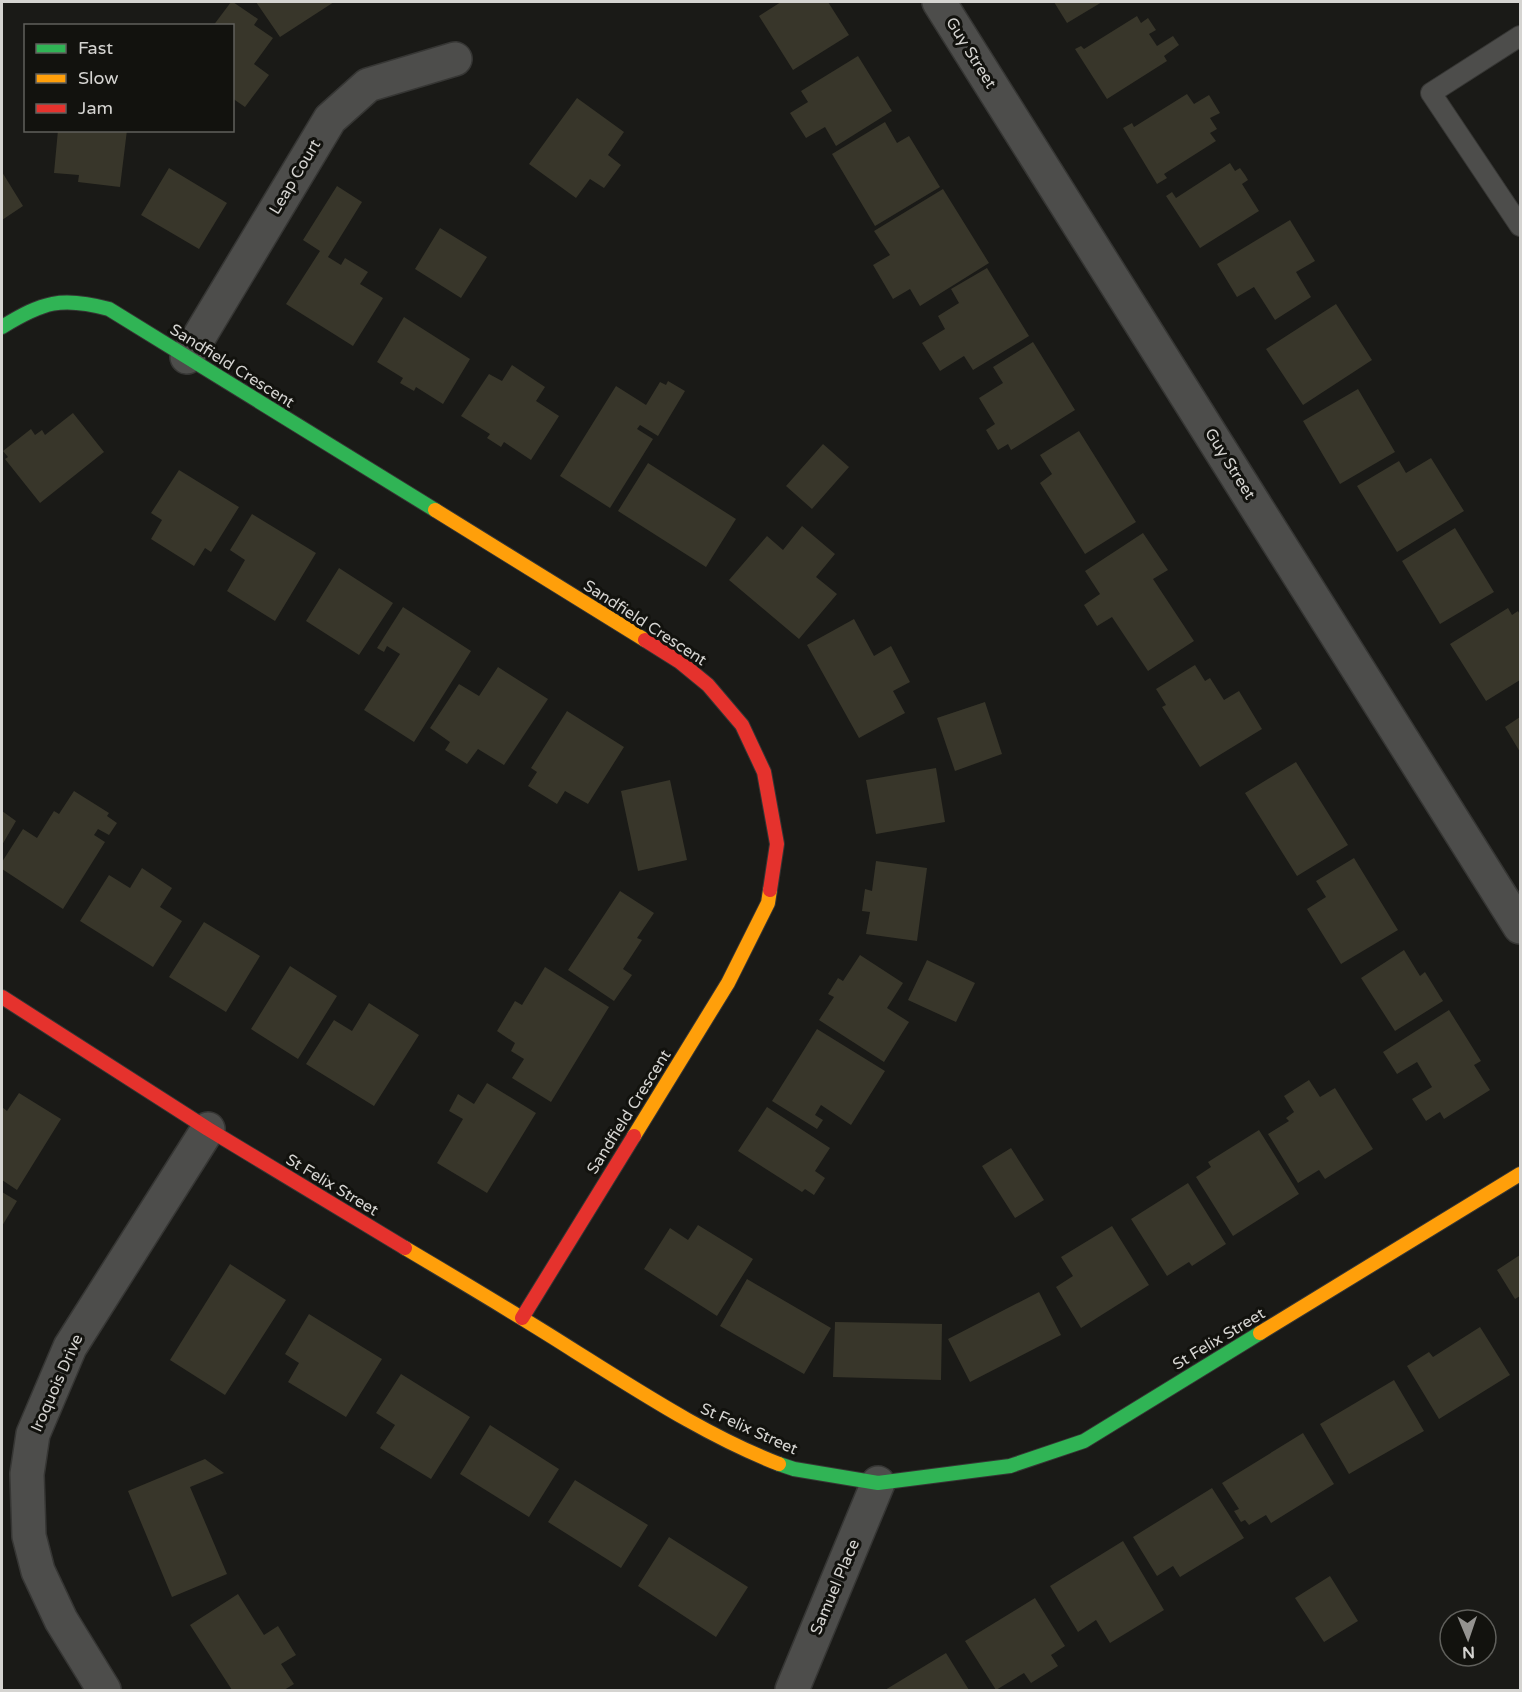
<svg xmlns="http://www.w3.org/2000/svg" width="1522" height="1692" font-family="'Varela Round',sans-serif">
<rect width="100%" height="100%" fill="#1a1a17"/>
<path fill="#38362a" d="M 231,2 L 233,2 L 258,19 L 254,25 L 273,38 L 254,64 L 269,75 L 245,107 L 232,98 L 232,26 L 213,26 Z
M 256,2 L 334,2 L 280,37 Z
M 781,2 L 828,2 L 849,35 L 793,70 L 759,16 Z
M 1054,2 L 1102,2 L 1067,23 Z
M 1137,16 L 1141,23 L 1148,18 L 1156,30 L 1149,34 L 1157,46 L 1173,36 L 1179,45 L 1164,56 L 1167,61 L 1107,99 L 1075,49 L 1081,46 L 1084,49 Z
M 858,56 L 892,111 L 836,146 L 825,127 L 806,138 L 790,113 L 808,102 L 801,91 Z
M 1187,94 L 1194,104 L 1209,95 L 1220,113 L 1210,118 L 1217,129 L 1210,133 L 1216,141 L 1164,174 L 1167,178 L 1157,184 L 1123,128 L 1132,123 L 1134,127 Z
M 577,98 L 624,132 L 608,155 L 621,165 L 604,188 L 590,179 L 576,198 L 529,164 Z
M 885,122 L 897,143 L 909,136 L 940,187 L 875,226 L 832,154 Z
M 58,130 L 127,130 L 120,187 L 78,182 L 79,175 L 54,173 Z
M 1230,163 L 1235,171 L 1240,168 L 1245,175 L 1248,180 L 1242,184 L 1259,211 L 1200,248 L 1166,196 L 1172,192 L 1176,198 Z
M 169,168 L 227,203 L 199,249 L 141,215 Z
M 2,172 L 23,206 L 2,220 Z
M 337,186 L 362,202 L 328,257 L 341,265 L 345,258 L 368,272 L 360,284 L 383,298 L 353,346 L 286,304 L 320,251 L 303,240 Z
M 943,189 L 989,263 L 920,306 L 910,289 L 893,299 L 873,265 L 890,255 L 874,231 Z
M 1290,220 L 1315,261 L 1296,272 L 1311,297 L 1275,320 L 1254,287 L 1237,297 L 1217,264 Z
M 440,228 L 487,257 L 461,298 L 415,269 Z
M 987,268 L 1029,336 L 973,370 L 964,356 L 940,371 L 922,343 L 945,329 L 938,316 L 959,303 L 951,289 Z
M 1336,304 L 1372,360 L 1303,405 L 1266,349 Z
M 404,317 L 470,359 L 443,404 L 416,387 L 414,391 L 400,383 L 403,378 L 377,362 Z
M 1033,342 L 1075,410 L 1011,450 L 1008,444 L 998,450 L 986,430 L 995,424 L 979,398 L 1003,383 L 993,367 Z
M 512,365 L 545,387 L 536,401 L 559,416 L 531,460 L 504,442 L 501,447 L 487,438 L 490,434 L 461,416 L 489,374 L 502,381 Z
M 668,381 L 685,391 L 658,436 L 640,425 L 637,429 L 653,439 L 610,508 L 560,476 L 616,386 L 646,405 L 660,382 L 666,385 Z
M 1358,389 L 1395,452 L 1340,484 L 1303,421 Z
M 73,413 L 104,452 L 40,503 L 5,459 L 8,457 L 3,451 L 31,429 L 35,435 L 42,430 L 45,435 Z
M 1079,431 L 1136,522 L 1085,554 L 1040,483 L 1052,474 L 1040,455 Z
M 823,444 L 849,467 L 812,509 L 786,486 Z
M 1431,458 L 1464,511 L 1397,552 L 1357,486 L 1399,461 L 1406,473 Z
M 648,463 L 736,519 L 706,567 L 618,511 Z
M 179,470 L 239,507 L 211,552 L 205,548 L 194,566 L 151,539 L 162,520 L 151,513 Z
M 252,514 L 316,553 L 275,621 L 227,591 L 245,560 L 230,550 Z
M 802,526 L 835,554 L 816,577 L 837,594 L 799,639 L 729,580 L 767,536 L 783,550 Z
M 1455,528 L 1494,592 L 1440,624 L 1402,561 Z
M 1143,533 L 1168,570 L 1153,579 L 1194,641 L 1148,671 L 1112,617 L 1097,626 L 1084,605 L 1100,594 L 1085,571 Z
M 339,568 L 393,603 L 359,655 L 306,621 Z
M 403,607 L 471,651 L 414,742 L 364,710 L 400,654 L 387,646 L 384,652 L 377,648 Z
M 1508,608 L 1512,615 L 1518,611 L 1520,615 L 1520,680 L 1486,701 L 1450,644 Z
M 854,619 L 874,656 L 891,646 L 910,682 L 893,691 L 905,713 L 859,738 L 807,645 Z
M 1195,665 L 1205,681 L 1210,678 L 1224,700 L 1239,691 L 1262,729 L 1200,767 L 1162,707 L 1166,705 L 1156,689 Z
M 498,667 L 548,699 L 504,765 L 478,749 L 467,764 L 445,750 L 450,742 L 430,728 L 459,684 L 479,696 Z
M 985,702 L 1002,754 L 955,771 L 937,718 Z
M 567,711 L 624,747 L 588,804 L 565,791 L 557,804 L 528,786 L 537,772 L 531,768 Z
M 1520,717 L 1520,752 L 1505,727 Z
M 1296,762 L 1348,845 L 1297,876 L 1245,793 Z
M 936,768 L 945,822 L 876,834 L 866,780 Z
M 670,780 L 687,860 L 638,871 L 621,791 Z
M 74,791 L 109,813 L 107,816 L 117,823 L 109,835 L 98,829 L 94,835 L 105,842 L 63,909 L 2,869 L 2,862 L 23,829 L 37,838 L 54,811 L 59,814 Z
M 2,811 L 16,821 L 2,845 Z
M 1354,858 L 1398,930 L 1341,964 L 1307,909 L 1326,897 L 1316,881 Z
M 876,861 L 927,868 L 917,941 L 866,934 L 870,912 L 862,911 L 865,889 L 872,891 Z
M 142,868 L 172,888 L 160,907 L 182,921 L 153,967 L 80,921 L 109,875 L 130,888 Z
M 620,891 L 654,913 L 637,938 L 642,940 L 623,969 L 632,975 L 614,1001 L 568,970 Z
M 204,922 L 260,956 L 226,1012 L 169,977 Z
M 1404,950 L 1420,976 L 1425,972 L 1443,1001 L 1395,1031 L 1361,978 Z
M 860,955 L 903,983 L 887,1008 L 909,1022 L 884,1062 L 819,1020 L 834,997 L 828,994 L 838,978 L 843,981 Z
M 927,960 L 975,983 L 956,1022 L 908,1000 Z
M 290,966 L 337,996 L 298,1059 L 251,1029 Z
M 545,967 L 609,1007 L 551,1102 L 512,1078 L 524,1059 L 511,1051 L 515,1043 L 497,1031 L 515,1001 L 522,1005 Z
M 369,1003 L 419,1035 L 374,1106 L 306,1064 L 334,1020 L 352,1031 Z
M 1449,1010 L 1481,1061 L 1474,1065 L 1490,1090 L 1444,1119 L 1440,1112 L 1426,1121 L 1412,1099 L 1432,1087 L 1417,1062 L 1397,1074 L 1383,1052 Z
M 817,1029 L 885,1071 L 851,1125 L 821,1105 L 815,1115 L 823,1120 L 817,1129 L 772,1101 Z
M 1309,1080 L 1320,1097 L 1335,1088 L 1373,1149 L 1325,1179 L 1319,1170 L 1298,1183 L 1268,1134 L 1289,1121 L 1286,1118 L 1294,1112 L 1284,1096 Z
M 487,1083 L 536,1113 L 487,1193 L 437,1163 L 463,1119 L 449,1111 L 458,1094 L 474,1104 Z
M 19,1093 L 61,1119 L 17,1190 L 2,1180 L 2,1107 L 7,1111 Z
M 767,1107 L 830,1148 L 815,1171 L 825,1178 L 814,1195 L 805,1189 L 802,1192 L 738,1151 Z
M 1259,1130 L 1299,1194 L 1233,1236 L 1196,1177 L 1211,1167 L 1208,1162 Z
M 1011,1148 L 1044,1200 L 1015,1218 L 982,1166 Z
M 1188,1183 L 1226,1244 L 1192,1266 L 1189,1262 L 1167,1276 L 1131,1219 Z
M 2,1192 L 17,1201 L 2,1226 Z
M 698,1225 L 753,1259 L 717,1316 L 644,1269 L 670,1228 L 688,1240 Z
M 1112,1226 L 1149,1285 L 1081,1328 L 1056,1287 L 1073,1276 L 1061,1257 Z
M 1520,1255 L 1520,1296 L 1515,1299 L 1497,1270 Z
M 230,1264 L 286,1300 L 225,1395 L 170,1360 Z
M 747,1279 L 831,1328 L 804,1374 L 720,1326 Z
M 1039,1292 L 1061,1335 L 970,1382 L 948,1339 Z
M 309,1314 L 382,1359 L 346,1417 L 288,1382 L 299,1363 L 285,1354 Z
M 835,1322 L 942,1324 L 941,1380 L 833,1377 Z
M 1480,1327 L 1510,1375 L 1439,1419 L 1407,1366 L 1429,1352 L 1433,1357 Z
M 401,1374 L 470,1417 L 431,1479 L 380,1448 L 395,1425 L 376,1413 Z
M 1394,1380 L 1424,1431 L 1349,1474 L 1320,1424 Z
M 490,1425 L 559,1469 L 529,1517 L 460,1474 Z
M 1303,1433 L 1334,1484 L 1271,1523 L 1266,1515 L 1249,1525 L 1245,1520 L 1241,1522 L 1234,1511 L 1239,1509 L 1222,1483 Z
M 205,1459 L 224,1473 L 190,1487 L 227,1574 L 172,1597 L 128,1491 Z
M 575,1480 L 648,1525 L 621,1568 L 548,1522 Z
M 1212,1488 L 1244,1538 L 1180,1577 L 1173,1566 L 1157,1576 L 1133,1537 Z
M 669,1537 L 748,1587 L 716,1637 L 638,1586 Z
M 1123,1541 L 1164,1610 L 1110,1643 L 1096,1620 L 1078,1632 L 1050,1586 Z
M 1330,1576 L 1358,1621 L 1324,1642 L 1295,1598 Z
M 238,1594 L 264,1635 L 278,1626 L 296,1655 L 281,1664 L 294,1684 L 284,1690 L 232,1690 L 190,1625 Z
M 1035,1598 L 1065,1646 L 1051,1655 L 1058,1666 L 1031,1683 L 1024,1673 L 996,1690 L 965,1641 Z
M 946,1653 L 969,1690 L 885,1690 Z"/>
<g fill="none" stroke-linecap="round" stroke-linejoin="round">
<g stroke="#363634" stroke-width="22">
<path id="lane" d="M 1520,36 L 1431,93 L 1520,226"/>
</g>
<g stroke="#363634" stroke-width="36">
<path id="street" d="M 939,2 L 1520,927
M 187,357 L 330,119 L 368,85 L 455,59
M 104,1690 L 61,1620 L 38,1571 L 29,1536 L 27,1474 L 33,1434 L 70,1347 L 208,1129
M 792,1690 L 878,1483"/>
</g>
<g stroke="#363634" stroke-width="16">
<path id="fast" d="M 2,327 C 43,302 61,296 109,309 L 435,510
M 779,1464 L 794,1469 L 878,1483 L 1010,1466 L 1084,1441 L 1260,1333"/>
</g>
<g stroke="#363634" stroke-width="16">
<path id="slow" d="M 435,510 L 645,640
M 634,1136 L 728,983 L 768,903 L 770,890
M 405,1248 C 462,1282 520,1316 576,1352 C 642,1393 707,1436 779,1464
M 1260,1333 L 1520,1174"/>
</g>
<g stroke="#363634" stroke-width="16">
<path id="jam" d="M 645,640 L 680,662 L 708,685 L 742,725 L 764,772 L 777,844 L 770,890
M 2,997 L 208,1129 L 405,1248
M 522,1318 L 634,1136"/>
</g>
<use href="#lane" stroke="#4d4d4b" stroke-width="20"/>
<use href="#street" stroke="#4d4d4b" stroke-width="33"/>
<use href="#fast" stroke="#30b455" stroke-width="14"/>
<use href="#slow" stroke="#ff9f0a" stroke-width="14"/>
<use href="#jam" stroke="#e5322d" stroke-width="14"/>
</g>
<g text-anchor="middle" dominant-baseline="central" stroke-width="6" stroke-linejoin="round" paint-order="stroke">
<g font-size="16" fill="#d5d4d1" stroke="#12120e">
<text transform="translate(971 53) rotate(58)">Guy Street</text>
<text transform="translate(295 177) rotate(-59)">Leap Court</text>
<text transform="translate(232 366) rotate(32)">Sandfield Crescent</text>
<text transform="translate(1230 464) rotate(58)">Guy Street</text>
<text transform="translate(645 623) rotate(33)">Sandfield Crescent</text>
<text transform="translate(629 1112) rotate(-58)">Sandfield Crescent</text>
<text transform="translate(332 1185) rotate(31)">St Felix Street</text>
<text transform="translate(1219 1339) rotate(-31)">St Felix Street</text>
<text transform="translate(57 1383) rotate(-66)">Iroquois Drive</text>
<text transform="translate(749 1429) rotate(24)">St Felix Street</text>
<text transform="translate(835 1587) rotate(-67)">Samuel Place</text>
</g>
</g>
<rect width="1522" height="1692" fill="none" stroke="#d5d4d1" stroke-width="6"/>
<rect x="24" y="24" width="210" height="108" fill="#12120e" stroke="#60605c" stroke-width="1.5"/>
<rect x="36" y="44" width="30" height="9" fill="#30b455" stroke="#60605c" stroke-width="1.5"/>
<text x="78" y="54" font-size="18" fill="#d5d4d1">Fast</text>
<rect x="36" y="74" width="30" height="9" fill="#ff9f0a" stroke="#60605c" stroke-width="1.5"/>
<text x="78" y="84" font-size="18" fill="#d5d4d1">Slow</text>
<rect x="36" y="104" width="30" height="9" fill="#e5322d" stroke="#60605c" stroke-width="1.5"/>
<text x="78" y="114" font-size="18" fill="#d5d4d1">Jam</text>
<g transform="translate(1468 1638) rotate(178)"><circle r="28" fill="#12120e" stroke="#60605c" stroke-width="1.5"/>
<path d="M0-4.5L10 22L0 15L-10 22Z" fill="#949390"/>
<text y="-9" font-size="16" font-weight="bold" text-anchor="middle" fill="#d5d4d1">N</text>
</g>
</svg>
